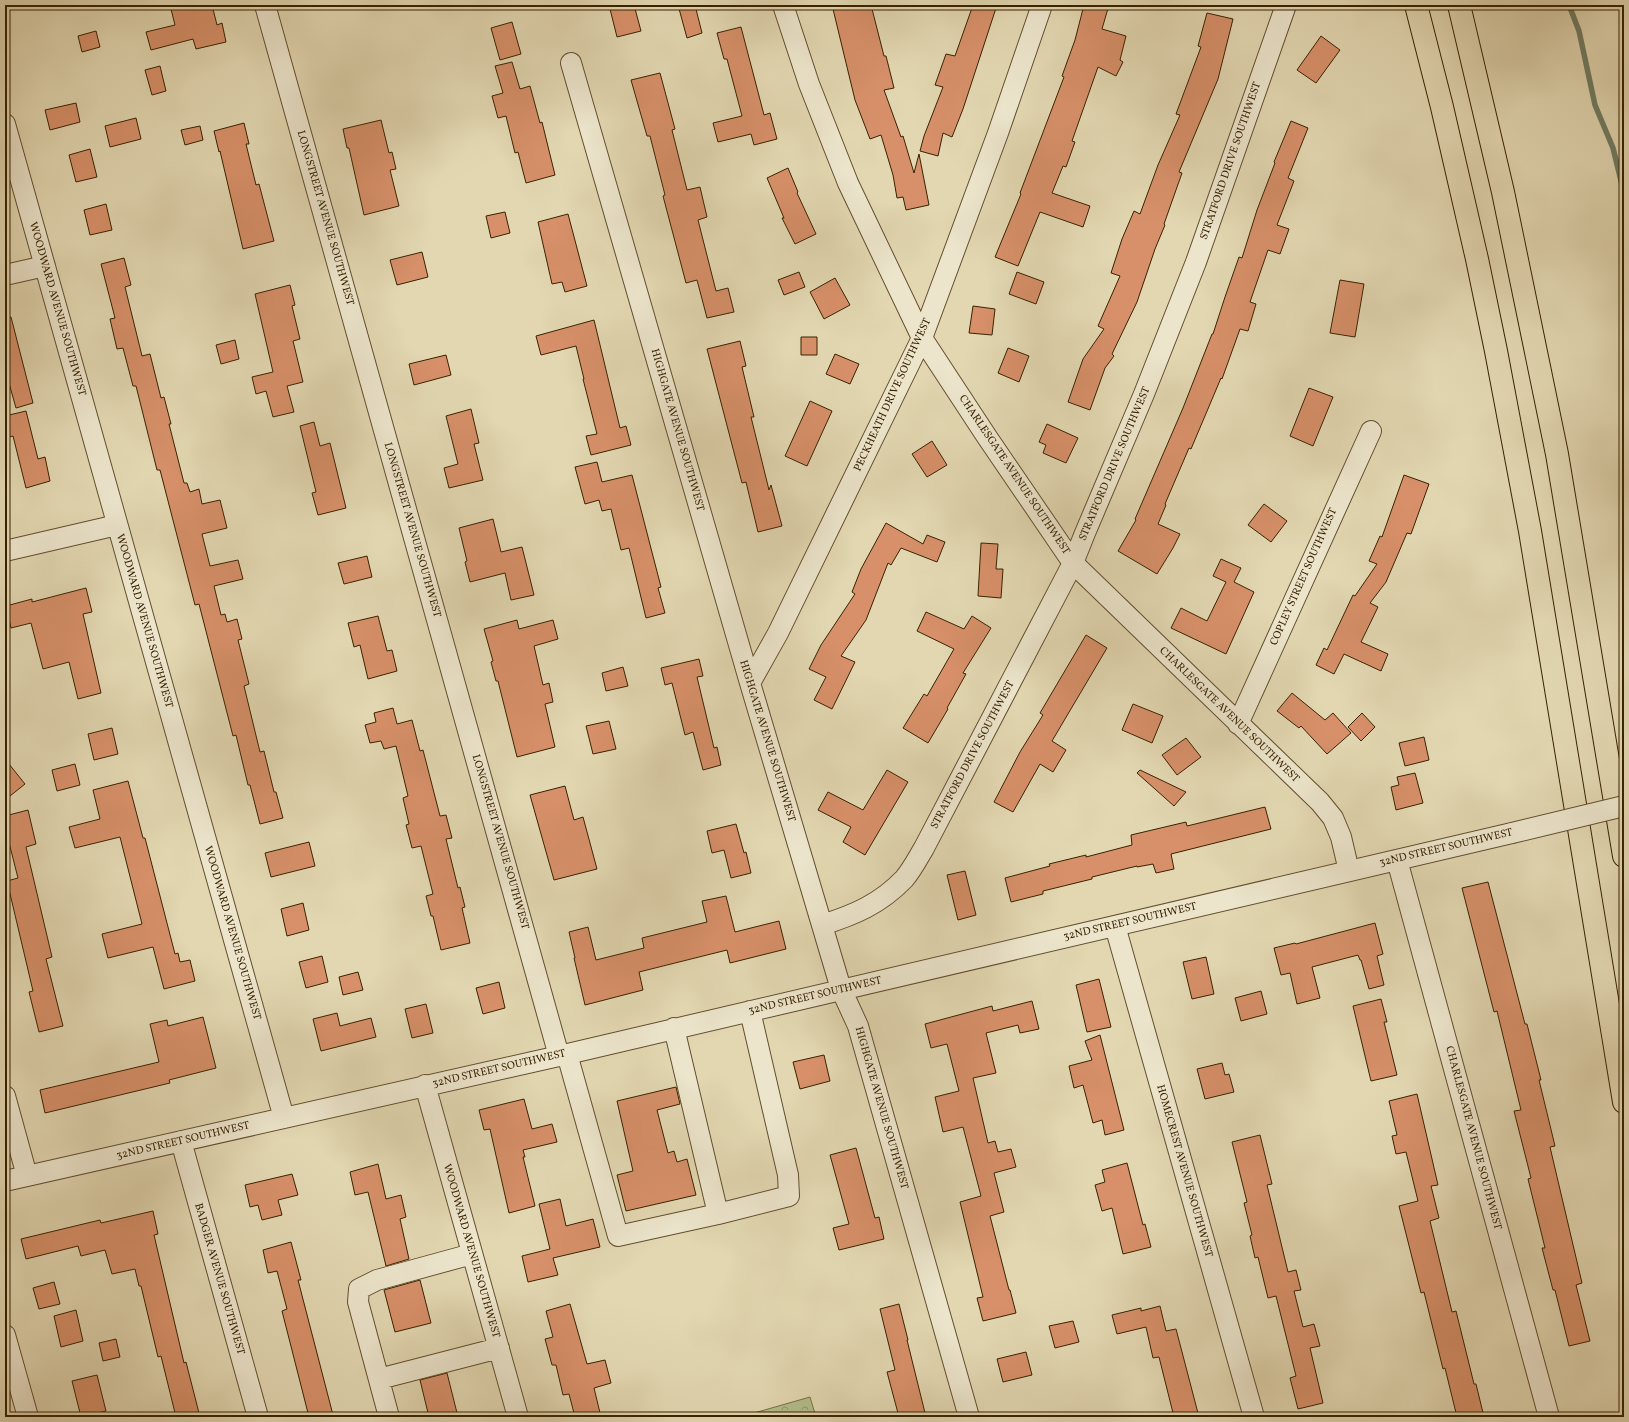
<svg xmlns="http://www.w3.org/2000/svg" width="1629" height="1422" font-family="Vollkorn,serif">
<defs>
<pattern id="forest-crowns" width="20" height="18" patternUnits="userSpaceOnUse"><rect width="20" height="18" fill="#b3be8c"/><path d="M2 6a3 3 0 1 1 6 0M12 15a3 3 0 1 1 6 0" fill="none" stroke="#939a70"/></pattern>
</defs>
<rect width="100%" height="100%" fill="#e2d7b1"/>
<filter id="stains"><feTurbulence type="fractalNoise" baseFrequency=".005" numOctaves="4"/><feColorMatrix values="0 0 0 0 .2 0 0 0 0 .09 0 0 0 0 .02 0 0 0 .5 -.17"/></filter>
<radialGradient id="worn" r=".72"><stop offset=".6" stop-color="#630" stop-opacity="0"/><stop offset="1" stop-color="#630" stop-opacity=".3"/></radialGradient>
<path fill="url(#forest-crowns)" stroke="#767046" d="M 810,1397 L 816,1417 L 740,1417 Z"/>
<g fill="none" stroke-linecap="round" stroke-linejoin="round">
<path stroke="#707d64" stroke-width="5.5" d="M 1569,5 L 1579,31 L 1595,105 L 1613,148 L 1624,193"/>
</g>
<path fill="#d79069" stroke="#382201" d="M 170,5 L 212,5 L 217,25 L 222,23 L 226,42 L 196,49 L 193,39 L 151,50 L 146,32 L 175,25 Z
M 609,5 L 634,5 L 641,31 L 617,37 Z
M 678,5 L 695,5 L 702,33 L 687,38 Z
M 832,5 L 871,5 L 884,56 L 886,56 L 894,88 L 884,90 L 901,137 L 903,136 L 914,173 L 919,154 L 929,205 L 906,210 L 903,197 L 897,198 L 893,175 L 881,135 L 870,139 L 855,100 Z
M 973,5 L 997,5 L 963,109 L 952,137 L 943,133 L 938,156 L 920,151 L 924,136 L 943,87 L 935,85 L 946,54 L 955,56 Z
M 1084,5 L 1109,5 L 1102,29 L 1126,36 L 1120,60 L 1123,62 L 1116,76 L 1098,67 L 1072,141 L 1075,142 L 1066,167 L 1063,166 L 1052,193 L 1090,206 L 1083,227 L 1040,212 L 1018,266 L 995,257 L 1021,194 L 1020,193 L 1064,77 L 1062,76 L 1075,40 Z
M 1207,13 L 1233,19 L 1218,79 L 1179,172 L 1182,173 L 1164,224 L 1165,225 L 1155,249 L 1137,302 L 1112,354 L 1114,356 L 1105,368 L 1090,410 L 1068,402 L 1083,359 L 1104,329 L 1098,326 L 1120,276 L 1111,273 L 1122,239 L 1134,211 L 1140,214 L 1158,165 L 1180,115 L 1176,114 L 1201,47 L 1198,46 Z
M 512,22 L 521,54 L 500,60 L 491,28 Z
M 741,27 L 764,115 L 770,113 L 777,139 L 754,145 L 751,134 L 718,142 L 713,123 L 742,116 L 727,59 L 724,59 L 717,33 Z
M 96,31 L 100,47 L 82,52 L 78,36 Z
M 1321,36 L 1340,50 L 1316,83 L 1297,70 Z
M 512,62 L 520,89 L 530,86 L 540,123 L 542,122 L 555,175 L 526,183 L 518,152 L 515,153 L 506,116 L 498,118 L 492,96 L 503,93 L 495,66 Z
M 160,66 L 166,91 L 152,95 L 145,70 Z
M 660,73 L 675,129 L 672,130 L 687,190 L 700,187 L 707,217 L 698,220 L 716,291 L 728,288 L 734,312 L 707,318 L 697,280 L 686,283 L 663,196 L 665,195 L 650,136 L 647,136 L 631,80 Z
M 76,103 L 80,122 L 50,130 L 45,110 Z
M 136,118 L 141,139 L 110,147 L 105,126 Z
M 381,120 L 389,153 L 392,152 L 396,169 L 390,170 L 399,206 L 364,215 L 349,148 L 347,148 L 343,129 Z
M 1291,121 L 1308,128 L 1288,178 L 1294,181 L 1277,225 L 1289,229 L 1280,254 L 1268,250 L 1250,302 L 1256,304 L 1248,331 L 1240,329 L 1222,379 L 1221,378 L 1191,449 L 1189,448 L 1165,504 L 1166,505 L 1158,524 L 1180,534 L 1173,548 L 1157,574 L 1118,551 L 1136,520 L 1135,519 L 1183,408 L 1212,334 L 1213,334 L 1225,297 L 1239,257 L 1242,258 L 1257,210 L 1275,163 L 1274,162 Z
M 244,123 L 249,144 L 246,144 L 256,185 L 259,184 L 274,241 L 243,249 L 220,151 L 219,152 L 214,131 Z
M 200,126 L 203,140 L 185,145 L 181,130 Z
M 90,149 L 97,177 L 76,182 L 69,155 Z
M 788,168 L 798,192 L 797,193 L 816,234 L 795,244 L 782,218 L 784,218 L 767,178 Z
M 106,204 L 112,230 L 90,235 L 84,210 Z
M 505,212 L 510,233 L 491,238 L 486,216 Z
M 568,214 L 587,286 L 565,292 L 562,282 L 552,284 L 538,222 Z
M 422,252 L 428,277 L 397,285 L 390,260 Z
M 124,258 L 131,285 L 125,287 L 142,356 L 150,354 L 161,398 L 164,397 L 171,424 L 169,424 L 184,483 L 187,483 L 190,492 L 199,489 L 202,504 L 220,500 L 227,528 L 202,534 L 210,566 L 238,560 L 243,579 L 214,586 L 221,615 L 225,614 L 227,622 L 237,619 L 242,639 L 238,640 L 249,684 L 244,686 L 260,752 L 264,751 L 274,792 L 276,792 L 283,818 L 260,824 L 250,785 L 248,785 L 236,735 L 233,736 L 199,604 L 195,605 L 160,470 L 157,470 L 136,386 L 133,386 L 123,348 L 117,349 L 110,319 L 115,318 L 101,264 Z
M 799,272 L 805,287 L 784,295 L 778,280 Z
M 1017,272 L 1044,282 L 1036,304 L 1009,294 Z
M 835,278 L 850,305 L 824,319 L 810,292 Z
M 1340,280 L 1364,284 L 1355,337 L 1330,333 Z
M 290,285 L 295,305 L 292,306 L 300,339 L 293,341 L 303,382 L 287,386 L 294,412 L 273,417 L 266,391 L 256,394 L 252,377 L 273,372 L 255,294 Z
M 973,306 L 995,309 L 992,335 L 969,333 Z
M 11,317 L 33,403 L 16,408 L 5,369 L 5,318 Z
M 594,320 L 620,428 L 626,426 L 631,445 L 591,455 L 586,436 L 597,434 L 583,379 L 584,379 L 576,346 L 541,355 L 536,336 Z
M 801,337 L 817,337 L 817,355 L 801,355 Z
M 235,340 L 239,359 L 221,364 L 216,345 Z
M 740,341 L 746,366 L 742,367 L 754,417 L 751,417 L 769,490 L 771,485 L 782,526 L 758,532 L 746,482 L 742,483 L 707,349 Z
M 1008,348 L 1029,356 L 1019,382 L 998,373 Z
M 835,354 L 859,364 L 850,384 L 826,374 Z
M 446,355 L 451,375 L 414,385 L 409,364 Z
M 1309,388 L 1333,397 L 1313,446 L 1290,436 Z
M 810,401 L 832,411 L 807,466 L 785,456 Z
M 471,409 L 479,443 L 474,444 L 483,480 L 449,488 L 444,468 L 458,464 L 446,416 Z
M 26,411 L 38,459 L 45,457 L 50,481 L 26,488 L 13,436 L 9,437 L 5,416 Z
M 314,422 L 320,446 L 330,443 L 346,508 L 318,515 L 312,493 L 316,492 L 300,426 Z
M 1047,424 L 1078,438 L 1066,463 L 1043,453 L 1046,445 L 1039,442 Z
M 932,441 L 947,465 L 927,477 L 912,454 Z
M 597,462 L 602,482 L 632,475 L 661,587 L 658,588 L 665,613 L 646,618 L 629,548 L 621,550 L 611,509 L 602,511 L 599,500 L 585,504 L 575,467 Z
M 1404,475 L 1429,484 L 1411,534 L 1407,533 L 1386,582 L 1370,603 L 1378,607 L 1361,642 L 1388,654 L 1381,671 L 1344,654 L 1334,674 L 1316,665 L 1324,648 L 1327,650 L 1353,595 L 1355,596 L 1377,564 L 1369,561 L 1380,536 L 1382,537 Z
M 1264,504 L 1287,521 L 1271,542 L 1248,525 Z
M 493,519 L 501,552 L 522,547 L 534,595 L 511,600 L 505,573 L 470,582 L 465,562 L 467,561 L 459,528 Z
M 886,523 L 923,544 L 927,535 L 945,542 L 937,562 L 901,548 L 891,565 L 888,563 L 866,620 L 841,656 L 855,662 L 832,709 L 814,700 L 826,677 L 809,669 L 821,645 L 855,594 L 852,592 L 861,569 Z
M 981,543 L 998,544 L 996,569 L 1003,569 L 1001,598 L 978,596 Z
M 367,556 L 372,577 L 344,584 L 338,563 Z
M 1221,559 L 1241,568 L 1234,582 L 1254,592 L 1226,654 L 1171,628 L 1181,608 L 1207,621 L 1226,582 L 1213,576 Z
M 86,588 L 92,612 L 83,614 L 101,693 L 78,699 L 69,662 L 43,669 L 31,623 L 11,628 L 6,606 L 32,599 L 32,602 Z
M 926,612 L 964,629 L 972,616 L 991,628 L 963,673 L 966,674 L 947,708 L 948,709 L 928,743 L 903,728 L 924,694 L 927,696 L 954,649 L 917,631 Z
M 378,616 L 387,651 L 392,650 L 397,671 L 368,679 L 360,645 L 354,647 L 348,623 Z
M 517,620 L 519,629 L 553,620 L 558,639 L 534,646 L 543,685 L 549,683 L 553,702 L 545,704 L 555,747 L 517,757 L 498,681 L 496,681 L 491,662 L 493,661 L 484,629 Z
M 1086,635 L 1107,648 L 1052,741 L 1066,750 L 1053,772 L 1040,764 L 1013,812 L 994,802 L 1020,752 L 1043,715 L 1040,713 Z
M 699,659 L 703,676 L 697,677 L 714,748 L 717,747 L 721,765 L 703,770 L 693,732 L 685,735 L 672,683 L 665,685 L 661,668 Z
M 623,667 L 628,686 L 606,691 L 602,673 Z
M 1292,693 L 1325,720 L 1333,713 L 1351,733 L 1327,754 L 1301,726 L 1299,728 L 1277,711 Z
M 1133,704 L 1163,716 L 1152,743 L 1122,730 Z
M 393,708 L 397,724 L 412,720 L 420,751 L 423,750 L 440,816 L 446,815 L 452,838 L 446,839 L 458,888 L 460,887 L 465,907 L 462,908 L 470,943 L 441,950 L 433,916 L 431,916 L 426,896 L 433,894 L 421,846 L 412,848 L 406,825 L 409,824 L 403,798 L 408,796 L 396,746 L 384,749 L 381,741 L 370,743 L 365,725 L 376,722 L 374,713 Z
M 1362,713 L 1375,727 L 1361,741 L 1348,727 Z
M 609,721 L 616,749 L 593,754 L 586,726 Z
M 112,728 L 118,754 L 94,760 L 88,734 Z
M 1424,737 L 1429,760 L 1405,766 L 1399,743 Z
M 1186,738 L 1201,757 L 1177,775 L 1162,755 Z
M 5,759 L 25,784 L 5,800 Z
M 75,764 L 80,785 L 57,791 L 52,770 Z
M 887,770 L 908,782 L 865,855 L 843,842 L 851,827 L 818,810 L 828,792 L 863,810 Z
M 1140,770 L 1186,792 L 1174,806 L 1137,773 Z
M 1415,773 L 1423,803 L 1396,810 L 1391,787 L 1399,785 L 1397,777 Z
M 128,781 L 143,838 L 145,838 L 175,954 L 178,953 L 180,962 L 190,960 L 195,981 L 164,989 L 153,947 L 108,958 L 102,934 L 142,924 L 120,837 L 75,848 L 69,827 L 100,819 L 93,790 Z
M 565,786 L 574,820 L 583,817 L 597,869 L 554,880 L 530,795 Z
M 1265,807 L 1271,829 L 1171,854 L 1174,869 L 1156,873 L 1153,864 L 1137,867 L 1137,866 L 1092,877 L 1092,879 L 1043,891 L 1043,894 L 1011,902 L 1005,878 L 1050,866 L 1049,864 L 1086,855 L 1086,857 L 1132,845 L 1131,835 L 1186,822 L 1187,826 Z
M 28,810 L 36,844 L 26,847 L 52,957 L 46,959 L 63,1026 L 39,1032 L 29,992 L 33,991 L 7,881 L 18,878 L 5,827 L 5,816 Z
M 736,824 L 744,853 L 746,852 L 751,873 L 731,878 L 724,850 L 712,853 L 707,831 Z
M 309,842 L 315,866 L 271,877 L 265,853 Z
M 965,871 L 976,915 L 958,920 L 947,875 Z
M 1488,882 L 1525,1024 L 1527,1024 L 1541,1080 L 1539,1080 L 1555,1146 L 1550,1147 L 1582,1283 L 1576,1285 L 1590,1341 L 1569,1346 L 1555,1290 L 1553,1290 L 1542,1248 L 1545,1248 L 1528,1179 L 1531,1178 L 1514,1111 L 1521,1110 L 1497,1011 L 1494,1012 L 1462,888 Z
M 726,896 L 735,932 L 779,921 L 786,949 L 730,963 L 727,950 L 639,972 L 643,990 L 585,1005 L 574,958 L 575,958 L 569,932 L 588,927 L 596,960 L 644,948 L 642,938 L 707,922 L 702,901 Z
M 303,903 L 309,930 L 287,936 L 281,909 Z
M 1375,923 L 1383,954 L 1377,956 L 1384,985 L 1369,989 L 1361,960 L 1360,960 L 1358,955 L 1312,967 L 1320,998 L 1297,1004 L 1290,973 L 1281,975 L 1274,948 L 1295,943 L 1296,944 Z
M 322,956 L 328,982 L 306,988 L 299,962 Z
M 1206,957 L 1214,994 L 1192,999 L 1183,962 Z
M 358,972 L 363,990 L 343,995 L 339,977 Z
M 1099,979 L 1111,1027 L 1087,1032 L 1076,985 Z
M 499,982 L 505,1008 L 483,1014 L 476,988 Z
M 1261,991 L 1267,1014 L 1241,1021 L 1235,998 Z
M 1381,999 L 1387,1022 L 1384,1022 L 1397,1075 L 1371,1081 L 1353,1006 Z
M 1032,1001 L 1039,1029 L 1020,1033 L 1018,1025 L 986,1033 L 996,1073 L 973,1078 L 988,1143 L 995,1141 L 998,1152 L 1011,1149 L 1016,1167 L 994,1173 L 1004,1212 L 990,1216 L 1009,1290 L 1010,1290 L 1016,1313 L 983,1321 L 977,1298 L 983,1297 L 960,1202 L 981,1196 L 963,1127 L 943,1132 L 935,1097 L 959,1091 L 947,1044 L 931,1048 L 925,1024 L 992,1006 L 993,1011 Z
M 426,1004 L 433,1033 L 412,1038 L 405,1009 Z
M 337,1013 L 340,1026 L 371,1018 L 376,1037 L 321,1051 L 313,1019 Z
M 203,1017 L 216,1068 L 169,1080 L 170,1083 L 45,1113 L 40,1090 L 159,1062 L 150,1024 L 167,1020 L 168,1026 Z
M 1100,1035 L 1124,1130 L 1105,1135 L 1102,1120 L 1093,1123 L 1083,1085 L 1074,1088 L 1069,1066 L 1092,1060 L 1085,1041 Z
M 824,1055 L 830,1081 L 800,1089 L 793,1062 Z
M 1222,1063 L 1225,1075 L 1229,1074 L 1234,1092 L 1205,1099 L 1197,1069 Z
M 676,1087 L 680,1104 L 657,1110 L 668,1153 L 674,1151 L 677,1162 L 687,1159 L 696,1195 L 626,1211 L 617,1175 L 633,1171 L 617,1101 Z
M 1417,1094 L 1438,1185 L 1431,1186 L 1439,1218 L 1430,1221 L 1452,1312 L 1456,1311 L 1474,1384 L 1476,1384 L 1484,1417 L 1457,1417 L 1445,1368 L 1443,1369 L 1424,1292 L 1421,1293 L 1399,1206 L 1418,1201 L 1406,1152 L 1396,1154 L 1392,1136 L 1397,1135 L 1389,1101 Z
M 524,1099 L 532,1129 L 552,1124 L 557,1142 L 523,1150 L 525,1157 L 523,1157 L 535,1206 L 509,1213 L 490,1129 L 484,1130 L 479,1110 Z
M 1260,1135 L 1272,1184 L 1267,1185 L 1288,1272 L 1296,1270 L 1301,1290 L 1294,1291 L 1303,1327 L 1314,1324 L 1320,1346 L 1310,1348 L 1323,1403 L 1298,1409 L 1290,1378 L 1296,1376 L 1276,1296 L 1268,1298 L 1258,1257 L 1255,1258 L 1250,1236 L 1252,1235 L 1244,1203 L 1247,1202 L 1232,1142 Z
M 856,1148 L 875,1218 L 879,1217 L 884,1239 L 839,1250 L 833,1228 L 849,1224 L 830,1155 Z
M 1127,1163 L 1143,1225 L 1145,1224 L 1151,1247 L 1123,1254 L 1112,1208 L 1102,1211 L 1095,1185 L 1105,1182 L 1102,1170 Z
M 378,1164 L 386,1199 L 401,1195 L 406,1217 L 400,1219 L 409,1259 L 386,1266 L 368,1192 L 355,1195 L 350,1172 Z
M 292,1174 L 298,1195 L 278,1200 L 282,1215 L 262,1220 L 258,1205 L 250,1207 L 245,1185 Z
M 560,1199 L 566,1226 L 593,1219 L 600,1247 L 553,1258 L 558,1275 L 528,1282 L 522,1256 L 550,1249 L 539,1204 Z
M 153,1211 L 158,1234 L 154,1235 L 184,1363 L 186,1362 L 200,1417 L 176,1417 L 161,1356 L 158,1357 L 141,1286 L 139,1286 L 135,1269 L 112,1274 L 105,1250 L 81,1256 L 78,1246 L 26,1259 L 21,1239 L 100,1220 L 101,1223 Z
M 291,1242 L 301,1280 L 298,1280 L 333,1415 L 325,1417 L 309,1417 L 282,1311 L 287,1309 L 277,1271 L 268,1273 L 263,1250 Z
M 420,1280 L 431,1323 L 395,1332 L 384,1290 Z
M 54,1282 L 60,1304 L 39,1309 L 33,1288 Z
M 570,1304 L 587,1364 L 605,1360 L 611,1383 L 594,1388 L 601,1417 L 575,1417 L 569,1394 L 563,1395 L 556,1365 L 552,1365 L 545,1339 L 553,1337 L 546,1311 Z
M 899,1304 L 908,1340 L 907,1340 L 926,1417 L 899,1417 L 887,1372 L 895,1370 L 880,1309 Z
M 1160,1306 L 1166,1331 L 1176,1329 L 1199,1417 L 1174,1417 L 1159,1357 L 1153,1358 L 1146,1327 L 1117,1334 L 1112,1315 L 1141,1308 L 1141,1311 Z
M 76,1310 L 83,1341 L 61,1347 L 54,1316 Z
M 1073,1321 L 1079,1342 L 1055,1348 L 1049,1326 Z
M 116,1339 L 120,1357 L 103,1361 L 99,1343 Z
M 1026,1352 L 1032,1375 L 1003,1382 L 997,1359 Z
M 447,1373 L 458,1417 L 429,1417 L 420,1380 Z
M 97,1375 L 106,1411 L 81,1417 L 72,1381 Z"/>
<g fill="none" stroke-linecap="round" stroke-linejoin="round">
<g stroke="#624f2d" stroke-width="22">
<path id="minor" d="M 265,5 L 559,1056
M 783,5 L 809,84 L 848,183 L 922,338 L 987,437 L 1073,563 L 1320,802 L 1333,818 L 1341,837 L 1349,871
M 571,63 L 750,683 L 841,989 L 858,1026 L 969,1417
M 5,124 L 284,1118
M 5,275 L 45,266
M 5,551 L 117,525
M 750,683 L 778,633 L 922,338 L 998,133 L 1042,5
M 1238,724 L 1371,431
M 1397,860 L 1549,1417
M 822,925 C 854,915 880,904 904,879 C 912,870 918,858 924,848 L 1073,563 L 1085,533 L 1144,394 L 1196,262 L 1286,5
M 1115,926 L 1254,1417
M 567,1054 L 618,1236 L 718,1214 L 674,1028
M 425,1085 L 518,1417
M 5,1096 L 27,1176
M 181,1141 L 258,1417
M 5,1181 L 559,1056 L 1512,833
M 718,1214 L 789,1196 L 788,1175 L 750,1011
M 5,1335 L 28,1417
M 379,1379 L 499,1348
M 389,1417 L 358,1302 L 359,1289 L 377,1280 L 472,1254"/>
</g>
<g stroke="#382201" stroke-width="24">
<path id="highway" d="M 1416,5 L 1442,107 L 1477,259 L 1496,351 L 1530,531 L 1624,1102
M 1459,5 L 1503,192 L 1557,454 L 1624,856"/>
</g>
<path stroke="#382201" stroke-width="2.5" stroke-dasharray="1 2" stroke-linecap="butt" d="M 558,5 L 559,6"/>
<use href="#minor" stroke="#ece5cc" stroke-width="20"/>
<use href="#highway" stroke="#e2d7b1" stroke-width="22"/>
<g stroke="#624f2d" stroke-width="22" stroke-linecap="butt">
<path id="minor-bridge" d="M 1512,833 L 1624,806"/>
</g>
<use href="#minor-bridge" stroke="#ece5cc" stroke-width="20"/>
</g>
<g text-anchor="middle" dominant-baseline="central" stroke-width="3" stroke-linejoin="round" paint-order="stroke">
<g font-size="11" fill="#382201" stroke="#ece5cc">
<text transform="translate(1231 161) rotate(-71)">STRATFORD DRIVE SOUTHWEST</text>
<text transform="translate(325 218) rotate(74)">LONGSTREET AVENUE SOUTHWEST</text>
<text transform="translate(57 309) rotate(74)">WOODWARD AVENUE SOUTHWEST</text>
<text transform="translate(893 395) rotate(-65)">PECKHEATH DRIVE SOUTHWEST</text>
<text transform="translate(677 430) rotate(74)">HIGHGATE AVENUE SOUTHWEST</text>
<text transform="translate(1115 464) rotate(-67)">STRATFORD DRIVE SOUTHWEST</text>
<text transform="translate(1014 475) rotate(56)">CHARLESGATE AVENUE SOUTHWEST</text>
<text transform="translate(412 530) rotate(74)">LONGSTREET AVENUE SOUTHWEST</text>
<text transform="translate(1304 577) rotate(-66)">COPLEY STREET SOUTHWEST</text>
<text transform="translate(144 621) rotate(74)">WOODWARD AVENUE SOUTHWEST</text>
<text transform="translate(1229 715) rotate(44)">CHARLESGATE AVENUE SOUTHWEST</text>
<text transform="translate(767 741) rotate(73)">HIGHGATE AVENUE SOUTHWEST</text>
<text transform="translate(973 755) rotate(-62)">STRATFORD DRIVE SOUTHWEST</text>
<text transform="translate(500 842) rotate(74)">LONGSTREET AVENUE SOUTHWEST</text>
<text transform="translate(1446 848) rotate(-13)">32ND STREET SOUTHWEST</text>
<text transform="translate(1130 922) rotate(-13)">32ND STREET SOUTHWEST</text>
<text transform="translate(232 933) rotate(74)">WOODWARD AVENUE SOUTHWEST</text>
<text transform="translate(815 996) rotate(-13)">32ND STREET SOUTHWEST</text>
<text transform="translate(499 1069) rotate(-13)">32ND STREET SOUTHWEST</text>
<text transform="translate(881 1108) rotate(74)">HIGHGATE AVENUE SOUTHWEST</text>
<text transform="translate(1473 1138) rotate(75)">CHARLESGATE AVENUE SOUTHWEST</text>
<text transform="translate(183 1141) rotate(-13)">32ND STREET SOUTHWEST</text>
<text transform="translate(1184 1171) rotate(74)">HOMECREST AVENUE SOUTHWEST</text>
<text transform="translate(471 1251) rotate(74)">WOODWARD AVENUE SOUTHWEST</text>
<text transform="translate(219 1279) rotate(74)">BADGER AVENUE SOUTHWEST</text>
</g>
</g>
<rect width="1629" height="1422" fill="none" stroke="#e2d7b1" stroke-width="20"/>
<rect x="6" y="6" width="1617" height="1410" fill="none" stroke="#382201" stroke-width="2"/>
<rect x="10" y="10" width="1609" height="1402" fill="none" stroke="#382201"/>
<rect width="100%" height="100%" filter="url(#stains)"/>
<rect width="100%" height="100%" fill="url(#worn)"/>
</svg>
